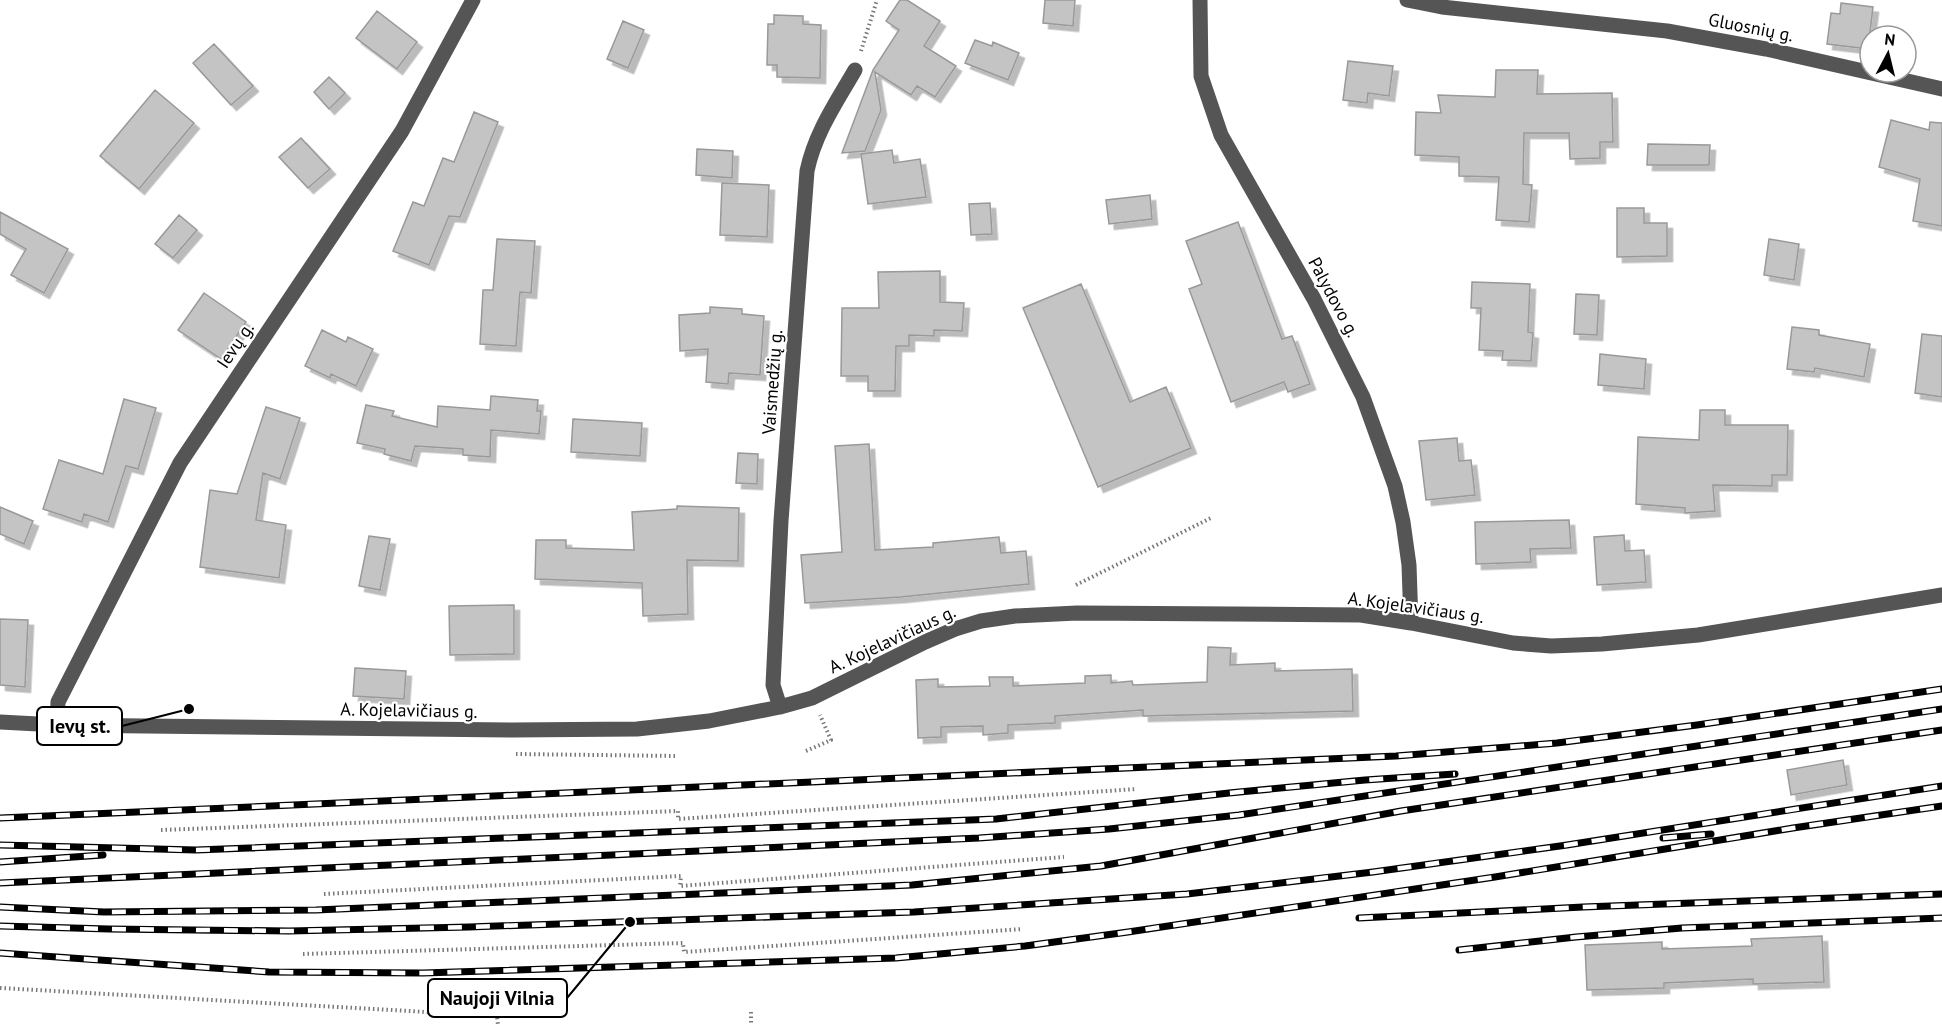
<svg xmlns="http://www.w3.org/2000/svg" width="1942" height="1025" font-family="'PT Sans',sans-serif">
<defs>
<filter id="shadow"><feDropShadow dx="5.5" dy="5.5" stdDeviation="0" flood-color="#0004"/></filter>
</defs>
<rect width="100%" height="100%" fill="#fff"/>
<path fill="#c4c4c4" stroke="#999" stroke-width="1.5" filter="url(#shadow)" d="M 900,0 L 907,0 L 940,21 L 924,46 L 956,66 L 935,97 L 917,86 L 911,95 L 875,72 L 881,110 L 865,151 L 842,153 L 873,70 L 899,30 L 886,21 Z
M 1045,0 L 1075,0 L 1073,26 L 1043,23 Z
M 1841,3 L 1873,7 L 1868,49 L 1827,44 L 1831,13 L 1840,14 Z
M 377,11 L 417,42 L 397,69 L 356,38 Z
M 774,15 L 803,16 L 803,24 L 821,25 L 820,78 L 777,77 L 777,65 L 767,65 L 768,24 L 774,24 Z
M 623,21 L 644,30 L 628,68 L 607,59 Z
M 975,40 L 992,46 L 993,42 L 1019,53 L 1008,80 L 965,63 Z
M 214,44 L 253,86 L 231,105 L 193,63 Z
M 1348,61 L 1393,66 L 1389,96 L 1368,93 L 1367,103 L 1343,100 Z
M 1496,70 L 1538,70 L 1537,94 L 1612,93 L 1613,142 L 1600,142 L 1600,158 L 1570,159 L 1569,133 L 1524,133 L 1523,184 L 1532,185 L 1529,222 L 1496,220 L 1499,177 L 1459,176 L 1459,157 L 1415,155 L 1416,112 L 1441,113 L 1438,95 L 1495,97 Z
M 329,77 L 345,93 L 329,109 L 314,92 Z
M 155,90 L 194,123 L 139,189 L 100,156 Z
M 474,112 L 498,122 L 460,217 L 449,216 L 429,265 L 393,251 L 413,202 L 424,206 L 443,158 L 454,162 Z
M 1891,120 L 1929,130 L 1930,122 L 1942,123 L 1942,226 L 1913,221 L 1920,179 L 1879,167 Z
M 301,138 L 330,169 L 308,188 L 279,157 Z
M 1648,144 L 1710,145 L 1709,165 L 1647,165 Z
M 697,149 L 733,151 L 732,178 L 696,175 Z
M 892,150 L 894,163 L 920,159 L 926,197 L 868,204 L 861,154 Z
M 722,183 L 769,185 L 767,237 L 720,235 Z
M 1150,195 L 1152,219 L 1109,224 L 1106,200 Z
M 990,203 L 992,234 L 971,235 L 969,204 Z
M 1617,208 L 1644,208 L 1644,223 L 1667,223 L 1667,256 L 1617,257 Z
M 0,212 L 68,249 L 44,293 L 11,275 L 26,249 L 0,234 Z
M 179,215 L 197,230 L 173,258 L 155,244 Z
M 1238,222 L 1282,339 L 1292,336 L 1310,384 L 1288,392 L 1284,382 L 1231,402 L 1189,289 L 1202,284 L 1186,241 Z
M 497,239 L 535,241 L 531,293 L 520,292 L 516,346 L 480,344 L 483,290 L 493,290 Z
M 1769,239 L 1799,244 L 1794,280 L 1764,275 Z
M 940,271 L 940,302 L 964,303 L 962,331 L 934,330 L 934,336 L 909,335 L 909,346 L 896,346 L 895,391 L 868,391 L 868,376 L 841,376 L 842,308 L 879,308 L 878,272 Z
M 1472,282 L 1530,284 L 1528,332 L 1533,333 L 1531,361 L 1502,360 L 1503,351 L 1479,350 L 1481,308 L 1471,308 Z
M 1081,284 L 1130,402 L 1166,387 L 1191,448 L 1098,487 L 1023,308 Z
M 204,293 L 246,322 L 221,359 L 178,330 Z
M 1576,294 L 1599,295 L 1597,335 L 1574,334 Z
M 710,307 L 742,309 L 742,314 L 764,316 L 760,375 L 729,373 L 728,384 L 706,382 L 708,349 L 680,351 L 679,315 L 710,313 Z
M 1792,327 L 1819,330 L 1819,335 L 1870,344 L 1864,377 L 1815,368 L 1814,372 L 1787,369 Z
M 322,330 L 346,342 L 348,337 L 373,349 L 356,386 L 331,374 L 330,378 L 305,366 Z
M 1922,334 L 1942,336 L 1942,397 L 1915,393 Z
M 1600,354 L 1646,359 L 1644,389 L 1598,385 Z
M 491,396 L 538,400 L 537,411 L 541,411 L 539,434 L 491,430 L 490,457 L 463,455 L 463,449 L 415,446 L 411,461 L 384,454 L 385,449 L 357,443 L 366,405 L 394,411 L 392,416 L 437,427 L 438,406 L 490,410 Z
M 124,399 L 156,408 L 138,469 L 126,466 L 108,522 L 84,514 L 82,522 L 43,509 L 59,460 L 103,474 Z
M 266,407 L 300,418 L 280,479 L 263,473 L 256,520 L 286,525 L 279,578 L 200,567 L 210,490 L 237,494 Z
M 1700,410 L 1725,410 L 1725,425 L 1788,425 L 1787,475 L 1772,475 L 1772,486 L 1713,485 L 1715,511 L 1685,513 L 1685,508 L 1636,504 L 1638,437 L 1699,440 Z
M 573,419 L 642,423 L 640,456 L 571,452 Z
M 1457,438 L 1459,461 L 1471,460 L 1475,495 L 1426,500 L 1419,441 Z
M 869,444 L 875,550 L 933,547 L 933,543 L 999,537 L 1001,553 L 1026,551 L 1029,584 L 901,597 L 805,603 L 801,555 L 842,552 L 835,446 Z
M 738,453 L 758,454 L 757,484 L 736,483 Z
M 677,506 L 739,508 L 738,561 L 687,560 L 688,614 L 643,616 L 642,583 L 535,579 L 536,540 L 566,540 L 566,548 L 634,550 L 632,512 L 677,509 Z
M 0,507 L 33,521 L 24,544 L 0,534 Z
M 1569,520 L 1571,548 L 1530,549 L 1531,562 L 1476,564 L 1475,522 Z
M 1624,535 L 1625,551 L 1644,550 L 1646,582 L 1597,585 L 1594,537 Z
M 369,536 L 390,539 L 380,590 L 359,586 Z
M 514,605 L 514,654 L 450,655 L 449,606 Z
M 0,619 L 28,620 L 25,687 L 0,685 Z
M 1208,647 L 1231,648 L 1230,665 L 1275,663 L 1275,671 L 1352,669 L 1353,711 L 1143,716 L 1143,710 L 1055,716 L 1055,723 L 1008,725 L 1008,733 L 983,735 L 983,726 L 941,727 L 941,737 L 918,738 L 916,680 L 938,679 L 938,687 L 990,686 L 989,677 L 1013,677 L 1013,686 L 1085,683 L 1085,676 L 1111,675 L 1111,683 L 1132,681 L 1133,685 L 1207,682 Z
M 355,668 L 406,671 L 404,699 L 353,696 Z
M 1843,760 L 1847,785 L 1791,795 L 1787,770 Z
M 1822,936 L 1824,982 L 1753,984 L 1753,979 L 1664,983 L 1664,988 L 1587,990 L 1585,945 L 1662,942 L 1662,949 L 1752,946 L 1751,939 Z"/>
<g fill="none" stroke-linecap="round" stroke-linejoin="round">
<path stroke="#777" stroke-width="4" stroke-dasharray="1.5 3" stroke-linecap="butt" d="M 861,51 L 877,0
M 1076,585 L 1213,517
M 806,751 L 831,740 L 820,715
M 516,754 L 678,756
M 161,830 L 678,811 L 678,819 L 1137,789
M 324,894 L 681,876 L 680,886 L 1064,857
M 303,954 L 683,943 L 684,952 L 1023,929
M 0,988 L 497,1016 L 498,1025
M 751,1012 L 751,1025"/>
<path stroke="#555" stroke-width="15" d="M 1200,0 L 1201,76 L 1221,135 L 1314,299 L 1363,397 L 1395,486 L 1403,522 L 1409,565 L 1411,623
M 1407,0 L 1442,7 L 1667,31 L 1766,49 L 1942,89
M 780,707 L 773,685 L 781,521 L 807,171 C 815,133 836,103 855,70
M 0,722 L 57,725 L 512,730 L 637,729 L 709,721 L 780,707 L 812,698 L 925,642 L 955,629 L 981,621 L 1015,616 L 1077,613 L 1361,615 L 1411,623 L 1513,643 L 1551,646 L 1602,644 L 1698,635 L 1942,595
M 57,725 L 58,702 L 180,463 L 402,131 L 473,0"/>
<g stroke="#000" stroke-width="7">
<path id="rail" d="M 0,818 L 1396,756 L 1557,743 L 1697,725 L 1942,689
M 1663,838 L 1711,834
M 0,845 L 196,850 L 996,819 L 1229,793 L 1365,780 L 1455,774
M 0,862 L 103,855
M 0,883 L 979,838 L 1109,829 L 1239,815 L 1942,709
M 0,907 L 104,912 L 316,910 L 912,885 L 1101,866 L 1401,811 L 1942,730
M 1359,918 L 1583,907 L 1942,894
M 0,926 L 109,929 L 289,931 L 469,927 L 914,912 L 1187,894 L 1373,872 L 1567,845 L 1942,786
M 1459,950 L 1576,937 L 1682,928 L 1942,918
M 0,953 L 269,972 L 423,973 L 896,958 L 1025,946 L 1128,932 L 1495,877 L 1793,828 L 1942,806"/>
</g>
<use href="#rail" stroke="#fff" stroke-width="4.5" stroke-dasharray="14" stroke-linecap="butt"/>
</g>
<g text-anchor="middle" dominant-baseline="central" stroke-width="4.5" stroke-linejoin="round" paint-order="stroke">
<g font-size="18" fill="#000" stroke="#fff">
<text transform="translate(1751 27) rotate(11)">Gluosnių g.</text>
<text transform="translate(1334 297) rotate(62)">Palydovo g.</text>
<text transform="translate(235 345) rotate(-56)">Ievų g.</text>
<text transform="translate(772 382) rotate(-86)">Vaismedžių g.</text>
<text transform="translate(1416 607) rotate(8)">A. Kojelavičiaus g.</text>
<text transform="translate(892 639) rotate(-25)">A. Kojelavičiaus g.</text>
<text transform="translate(409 710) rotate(1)">A. Kojelavičiaus g.</text>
</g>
</g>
<path fill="none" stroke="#000" stroke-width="2" d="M189 709L122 726M630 922L567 998"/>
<g fill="#000" stroke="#fff" stroke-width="2">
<circle cx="189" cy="709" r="6"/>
<circle cx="630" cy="922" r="6"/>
</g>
<g fill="#fff" stroke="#000" stroke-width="2">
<rect x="37" y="707" width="85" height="38" rx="6"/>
<rect x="428" y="979" width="139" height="38" rx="6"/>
</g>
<g font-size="20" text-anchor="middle" font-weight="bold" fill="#000">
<text x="80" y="733">Ievų st.</text>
<text x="497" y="1005">Naujoji Vilnia</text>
</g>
<g transform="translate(1888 54) rotate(7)"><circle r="28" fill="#ffffff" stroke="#999999" stroke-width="1.5"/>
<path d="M0-4.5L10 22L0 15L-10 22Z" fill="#000000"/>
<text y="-9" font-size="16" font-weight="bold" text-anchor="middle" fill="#000000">N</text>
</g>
</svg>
